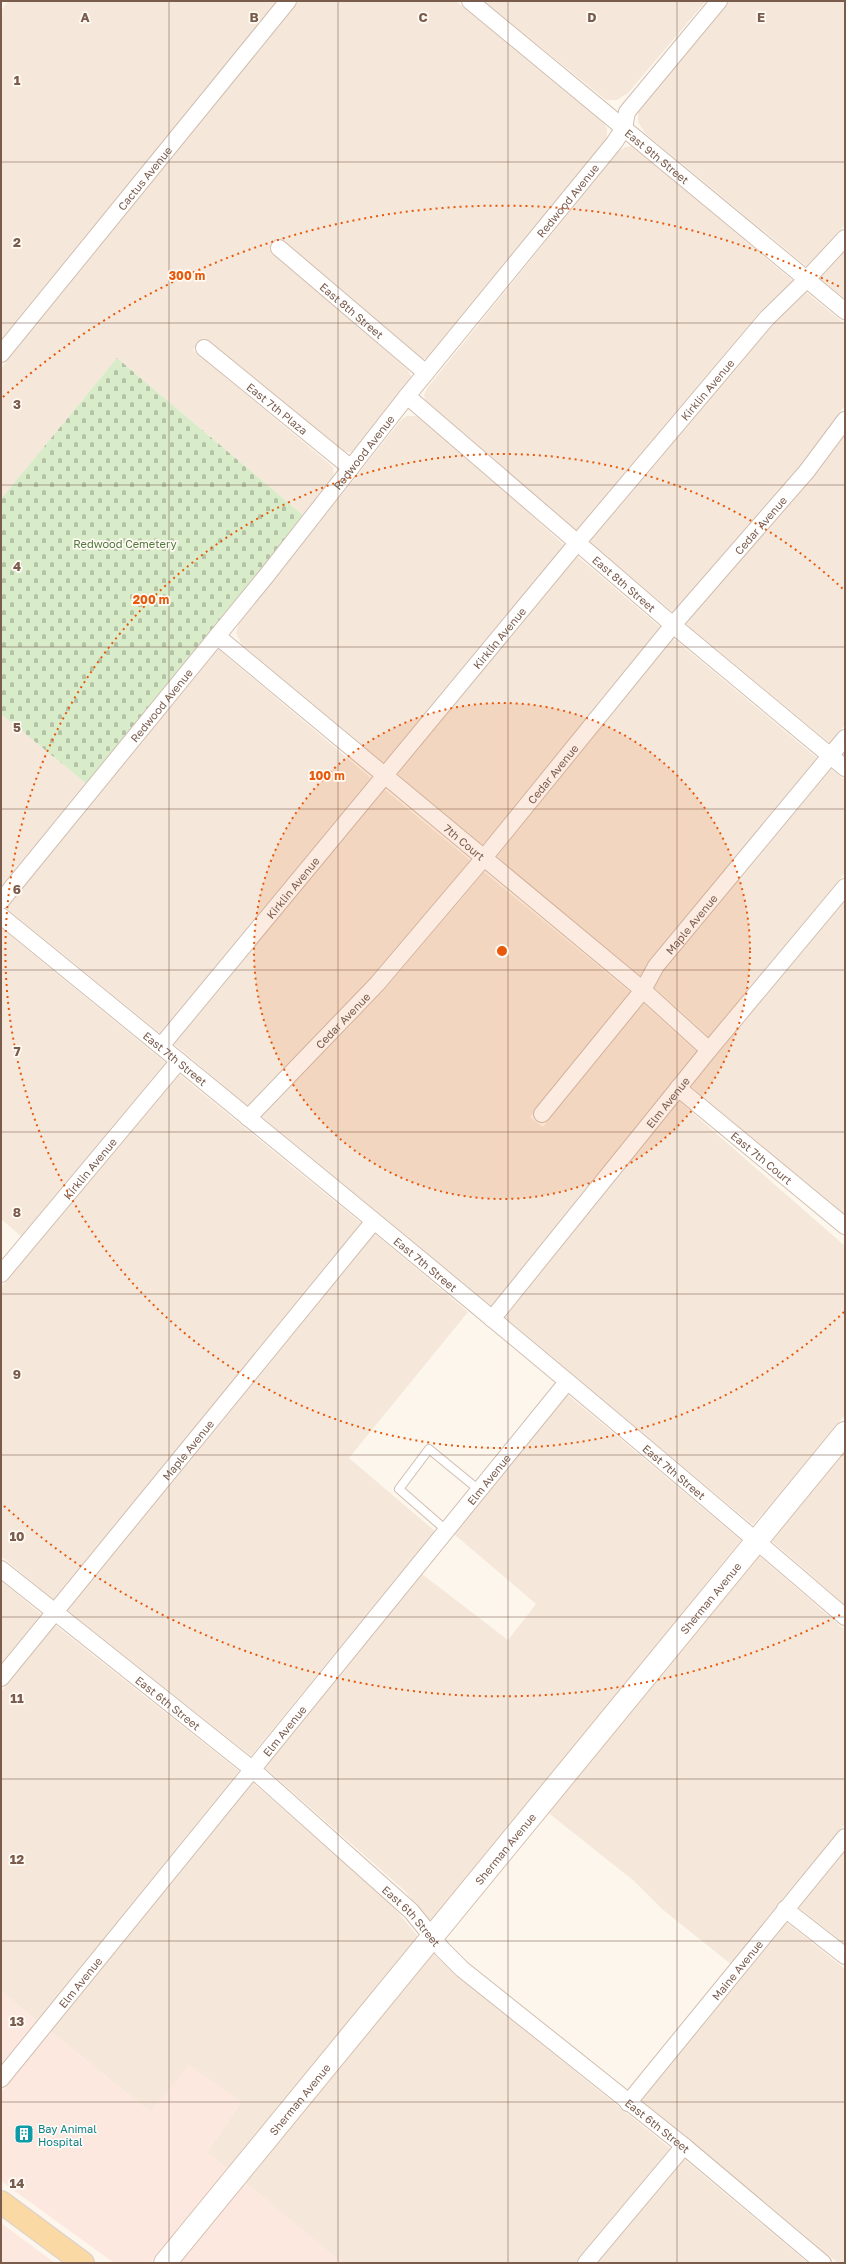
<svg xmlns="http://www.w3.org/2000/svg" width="846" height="2264" font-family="'Golos Text',sans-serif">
<defs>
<pattern id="cemetery-stones" width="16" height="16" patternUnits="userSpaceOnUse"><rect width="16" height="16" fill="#d8ecc9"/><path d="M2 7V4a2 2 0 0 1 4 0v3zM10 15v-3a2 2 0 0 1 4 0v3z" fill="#b4c2a5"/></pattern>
</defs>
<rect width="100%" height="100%" fill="#fdf6ec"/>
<path fill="#f5e8da" d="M 8,1 L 277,1 L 1,341 L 1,11 Z
M 298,1 L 456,1 L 602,119 L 607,129 L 607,138 L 428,358 L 422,359 L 416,356 L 279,238 L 269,249 L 408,370 L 411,376 L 411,380 L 354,452 L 347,452 L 340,450 L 203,338 L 193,350 L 333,467 L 334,478 L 305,517 L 117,358 L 1,499 L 1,368 Z
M 483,1 L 706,1 L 628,93 L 617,100 L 606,100 Z
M 727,1 L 845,1 L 845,225 L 807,267 L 645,133 L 638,122 L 638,109 L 700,31 Z
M 634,146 L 793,281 L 760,312 L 577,531 L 495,464 L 426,402 L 424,395 L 428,387 L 617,153 L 625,147 Z
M 845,250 L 845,299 L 819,278 Z
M 806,292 L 845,324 L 845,406 L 800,466 L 673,612 L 589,542 L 773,324 Z
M 407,416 L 416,416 L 422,419 L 487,475 L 564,545 L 384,763 L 242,645 L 236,633 L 239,623 L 402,419 Z
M 845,434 L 845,725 L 830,743 L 685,623 L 813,477 Z
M 577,556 L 660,627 L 483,846 L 397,774 Z
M 673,638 L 817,758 L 649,960 L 641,976 L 496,857 Z
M 218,649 L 371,778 L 161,1034 L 6,908 Z
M 1,714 L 87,784 L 1,887 Z
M 831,769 L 845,780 L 845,873 L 709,1037 L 654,987 L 663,970 Z
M 384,789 L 471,861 L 371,979 L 248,1106 L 174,1044 Z
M 484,872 L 630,992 L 530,1117 L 543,1127 L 643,1003 L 697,1052 L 491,1306 L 261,1116 L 383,991 Z
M 845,900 L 845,1220 L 691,1086 Z
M 1,928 L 166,1063 L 22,1237 L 1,1219 Z
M 179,1074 L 361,1223 L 54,1600 L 1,1556 L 1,1287 Z
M 679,1101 L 845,1246 L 845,1415 L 753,1525 L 504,1317 Z
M 374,1233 L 468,1312 L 349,1458 L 435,1531 L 251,1756 L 67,1610 Z
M 568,1395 L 741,1540 L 432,1924 L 405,1891 L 264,1767 L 422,1574 L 508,1640 L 536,1604 L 454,1534 Z
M 845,1441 L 845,1605 L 766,1536 Z
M 754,1551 L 845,1630 L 845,1824 L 785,1896 L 732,1965 L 662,1909 L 634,1881 L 546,1811 Z
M 1,1581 L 42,1615 L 1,1666 Z
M 55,1625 L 239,1771 L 37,2021 L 1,1991 L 1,1692 Z
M 252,1782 L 392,1905 L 420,1939 L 230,2171 L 207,2152 L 241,2102 L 150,2112 L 50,2031 Z
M 845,1850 L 845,1944 L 798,1907 Z
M 786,1922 L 845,1969 L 845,2263 L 838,2263 L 641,2100 Z
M 431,1952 L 460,1978 L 671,2149 L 576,2263 L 342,2263 L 243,2181 Z
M 684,2159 L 808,2263 L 597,2263 Z"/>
<path fill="#fde8e0" d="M 1,1991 L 37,2021 L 1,2066 Z
M 50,2031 L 150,2112 L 189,2065 L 241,2102 L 207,2152 L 230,2171 L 150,2263 L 114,2263 L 1,2181 L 1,2093 Z
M 243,2181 L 315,2240 L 342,2263 L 177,2263 Z
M 1,2223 L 55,2263 L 1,2263 Z"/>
<path fill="url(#cemetery-stones)" d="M 117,358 L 305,517 L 87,784 L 1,714 L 1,499 Z"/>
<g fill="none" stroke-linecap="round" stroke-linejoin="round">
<g stroke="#d1beb0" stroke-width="10">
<path id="lane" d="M 446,1530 L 399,1489 L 429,1449 L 479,1490"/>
</g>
<g stroke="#d1beb0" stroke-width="18">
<g id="street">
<path id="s1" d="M 470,1 L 845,311"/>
<path id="s2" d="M 279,248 L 426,373"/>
<path id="s3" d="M 204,348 L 351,468"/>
<path id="s4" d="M 1,354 L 288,1"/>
<path id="s5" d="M 407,396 L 673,625 L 845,768"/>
<path id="s6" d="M 217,636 L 643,990 L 709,1050"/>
<path id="s7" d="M 1,901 L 267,575 L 407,396 L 614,143 L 624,128 L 627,112 L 719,1"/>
<path id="s8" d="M 1,916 C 285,1147 568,1378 845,1617"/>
<path id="s9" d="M 161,1046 L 577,543 L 767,318 L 806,280 L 845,238"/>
<path id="s10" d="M 678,1088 L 845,1226"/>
<path id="s11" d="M 542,1114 L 643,990 L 656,966 L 845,738"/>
<path id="s12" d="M 248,1118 L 377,984 L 483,859 L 673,625 L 807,471 L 845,420"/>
<path id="s13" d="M 1,1274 L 179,1061"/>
<path id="s14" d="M 492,1319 L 709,1050 L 845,887"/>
<path id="s15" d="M 1,1569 L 252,1769 L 411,1911 L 442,1949 L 462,1969 L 684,2146 L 823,2263"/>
<path id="s16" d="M 1,1678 L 374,1221"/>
<path d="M 785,1909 L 845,1956"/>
<path id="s17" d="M 1,2079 L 567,1382"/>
<path id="s18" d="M 628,2103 L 845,1837"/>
<path d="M 586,2263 L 684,2146"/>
</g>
</g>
<g stroke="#d6c0b0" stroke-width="24">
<g id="secondary">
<path id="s19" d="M 165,2263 L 845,1433"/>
</g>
</g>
<g stroke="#dad1cd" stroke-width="24">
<path id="primary" d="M 1,2202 L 83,2263"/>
</g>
<use href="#lane" stroke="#fff" stroke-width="8"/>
<use href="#street" stroke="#fff" stroke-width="16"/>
<use href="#secondary" stroke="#fff" stroke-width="22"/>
<use href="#primary" stroke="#fbd9a5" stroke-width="22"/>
</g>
<path fill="none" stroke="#7a5c4d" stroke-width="1" stroke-opacity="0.55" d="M 169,1 L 169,2263M 338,1 L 338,2263M 508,1 L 508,2263M 677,1 L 677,2263M 1,162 L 845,162M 1,323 L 845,323M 1,485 L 845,485M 1,647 L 845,647M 1,809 L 845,809M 1,970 L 845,970M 1,1132 L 845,1132M 1,1294 L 845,1294M 1,1455 L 845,1455M 1,1617 L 845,1617M 1,1779 L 845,1779M 1,1941 L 845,1941M 1,2102 L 845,2102"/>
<circle cx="502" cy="951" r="248" fill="#e8590c" fill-opacity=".12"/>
<g fill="none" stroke="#e8590c" stroke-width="2" stroke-dasharray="2 4">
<circle cx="502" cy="951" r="248"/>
<path d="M844 1312A497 497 0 1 1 844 590"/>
<path d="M840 1615A745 745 0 0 1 3 1505M3 397A745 745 0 0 1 840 287"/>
</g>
<defs>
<g id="building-square" transform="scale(1)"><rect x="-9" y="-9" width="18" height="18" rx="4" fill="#0f9aa8" stroke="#fffaf3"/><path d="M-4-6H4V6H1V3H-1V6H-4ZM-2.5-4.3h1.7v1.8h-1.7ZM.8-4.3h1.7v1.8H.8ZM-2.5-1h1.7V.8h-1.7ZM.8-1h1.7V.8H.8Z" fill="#fff"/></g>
</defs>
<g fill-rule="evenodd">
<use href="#building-square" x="24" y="2134"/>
</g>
<g text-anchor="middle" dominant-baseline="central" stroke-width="3.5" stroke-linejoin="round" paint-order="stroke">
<g font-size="11" fill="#7a5c4d" stroke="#fffaf3">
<text stroke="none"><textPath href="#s1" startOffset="243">East 9th Street</textPath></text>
<text stroke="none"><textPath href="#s4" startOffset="227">Cactus Avenue</textPath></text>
<text stroke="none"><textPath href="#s7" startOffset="901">Redwood Avenue</textPath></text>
<text stroke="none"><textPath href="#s2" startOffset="96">East 8th Street</textPath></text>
<text stroke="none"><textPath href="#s9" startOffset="854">Kirklin Avenue</textPath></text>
<text stroke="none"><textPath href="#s3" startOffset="95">East 7th Plaza</textPath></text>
<text stroke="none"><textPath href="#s7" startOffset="577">Redwood Avenue</textPath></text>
<text stroke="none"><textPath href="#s12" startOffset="784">Cedar Avenue</textPath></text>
<text stroke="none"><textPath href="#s5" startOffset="287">East 8th Street</textPath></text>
<text stroke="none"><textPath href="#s9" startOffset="530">Kirklin Avenue</textPath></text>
<text stroke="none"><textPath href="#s7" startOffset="253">Redwood Avenue</textPath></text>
<text stroke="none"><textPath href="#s12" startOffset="460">Cedar Avenue</textPath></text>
<text stroke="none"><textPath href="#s6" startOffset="322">7th Court</textPath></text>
<text stroke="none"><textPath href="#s9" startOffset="206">Kirklin Avenue</textPath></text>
<text stroke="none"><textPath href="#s11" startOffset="242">Maple Avenue</textPath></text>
<text stroke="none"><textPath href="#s12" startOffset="136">Cedar Avenue</textPath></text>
<text stroke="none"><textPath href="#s8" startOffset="225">East 7th Street</textPath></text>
<text stroke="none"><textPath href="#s14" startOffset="279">Elm Avenue</textPath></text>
<text stroke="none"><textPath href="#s10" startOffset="109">East 7th Court</textPath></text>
<text stroke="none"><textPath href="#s13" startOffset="138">Kirklin Avenue</textPath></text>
<text stroke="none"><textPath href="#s8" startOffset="549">East 7th Street</textPath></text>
<text stroke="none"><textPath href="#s16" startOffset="295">Maple Avenue</textPath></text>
<text stroke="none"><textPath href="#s8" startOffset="873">East 7th Street</textPath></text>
<text stroke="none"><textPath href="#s17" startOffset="773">Elm Avenue</textPath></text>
<text stroke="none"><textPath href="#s19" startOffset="860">Sherman Avenue</textPath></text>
<text stroke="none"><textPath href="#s15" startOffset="214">East 6th Street</textPath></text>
<text stroke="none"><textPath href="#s17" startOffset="449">Elm Avenue</textPath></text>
<text stroke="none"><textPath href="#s19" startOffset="536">Sherman Avenue</textPath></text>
<text stroke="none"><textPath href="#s15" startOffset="538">East 6th Street</textPath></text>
<text stroke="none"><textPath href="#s18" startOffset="172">Maine Avenue</textPath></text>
<text stroke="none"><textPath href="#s17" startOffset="125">Elm Avenue</textPath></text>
<text stroke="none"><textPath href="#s19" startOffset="212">Sherman Avenue</textPath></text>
<text stroke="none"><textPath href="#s15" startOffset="862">East 6th Street</textPath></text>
</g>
<g font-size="11" fill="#537a41" stroke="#fffaf3">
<text x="125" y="543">Redwood Cemetery</text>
</g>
<g font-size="11" fill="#0d838f" stroke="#fffaf3" text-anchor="start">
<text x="38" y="2128">Bay Animal<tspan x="38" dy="13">Hospital</tspan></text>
</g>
</g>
<g font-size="13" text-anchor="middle" font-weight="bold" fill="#7a5c4d" stroke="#fffaf3" stroke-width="3.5" stroke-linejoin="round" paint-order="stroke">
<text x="85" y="22">A</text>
<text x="254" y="22">B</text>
<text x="423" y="22">C</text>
<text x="592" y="22">D</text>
<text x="761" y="22">E</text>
<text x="17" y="85">1</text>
<text x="17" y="247">2</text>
<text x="17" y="409">3</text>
<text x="17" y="571">4</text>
<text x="17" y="732">5</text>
<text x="17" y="894">6</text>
<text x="17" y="1056">7</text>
<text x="17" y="1217">8</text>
<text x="17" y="1379">9</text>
<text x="17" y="1541">10</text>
<text x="17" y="1703">11</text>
<text x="17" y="1864">12</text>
<text x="17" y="2026">13</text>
<text x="17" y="2188">14</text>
</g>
<circle cx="502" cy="951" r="6" fill="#e8590c" stroke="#fffaf3" stroke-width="2"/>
<g font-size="12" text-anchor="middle" font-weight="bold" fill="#e8590c" stroke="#fffaf3" stroke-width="3.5" stroke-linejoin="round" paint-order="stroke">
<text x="187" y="280">300 m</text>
<text x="151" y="604">200 m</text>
<text x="327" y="780">100 m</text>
</g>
<rect width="846" height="2264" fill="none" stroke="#7a5c4d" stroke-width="4"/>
</svg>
